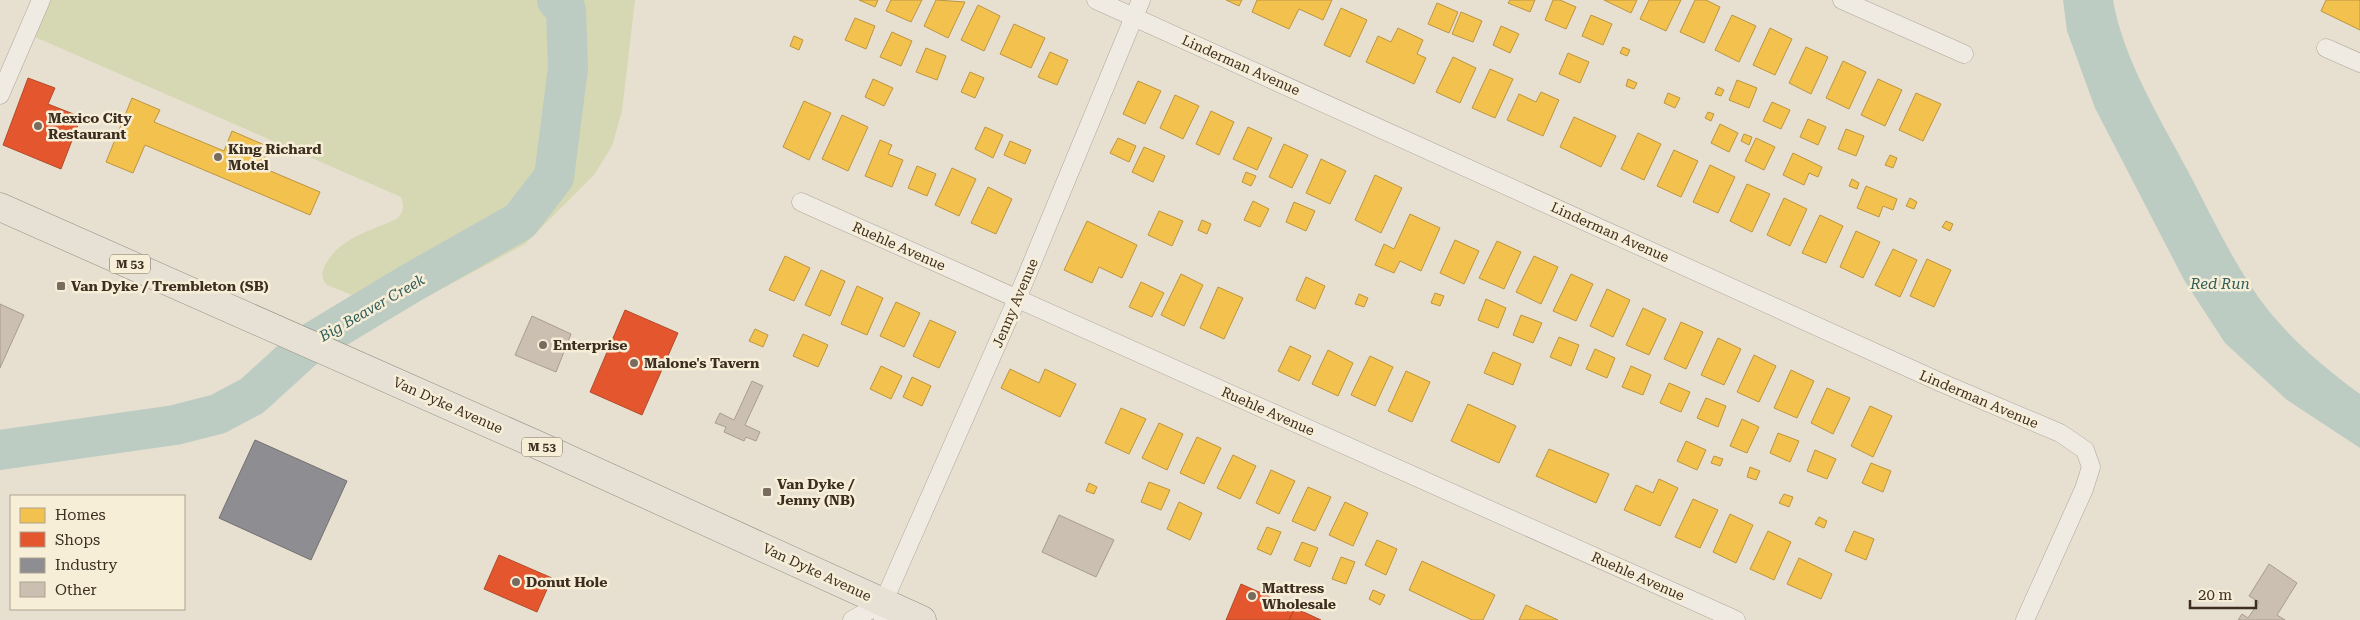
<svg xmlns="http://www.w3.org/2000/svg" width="2360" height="620" font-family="'Roboto Serif',serif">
<rect width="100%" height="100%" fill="#e7e0d1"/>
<path fill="#d6d7b3" d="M 51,0 L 635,0 L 622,111 L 612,146 L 594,175 L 525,244 L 397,313 L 327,285 C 322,279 321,275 324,268 C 336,239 370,231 397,219 C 404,211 404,206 401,197 L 35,37 Z"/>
<path fill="#bcccc2" d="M 2063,0 L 2113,0 C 2123,59 2161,120 2189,173 C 2213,219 2236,269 2268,310 C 2295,343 2326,369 2360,394 L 2360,448 L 2287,400 L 2225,343 L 2184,280 L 2095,108 L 2067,31 Z"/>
<path fill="#f2c14e" stroke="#bc9540" d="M 859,0 L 878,0 L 875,7 Z
M 891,0 L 922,0 L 911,22 L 886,11 Z
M 936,0 L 965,2 L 948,38 L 924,26 Z
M 1226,0 L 1242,0 L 1239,6 Z
M 1257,0 L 1332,0 L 1323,20 L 1299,9 L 1289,29 L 1252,12 Z
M 1510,0 L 1535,0 L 1530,12 L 1508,3 Z
M 1553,0 L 1560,0 L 1576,7 L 1566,29 L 1545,20 Z
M 1604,0 L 1637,0 L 1631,13 Z
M 1649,0 L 1681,0 L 1666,31 L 1640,19 Z
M 1695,0 L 1706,0 L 1720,7 L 1704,43 L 1680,32 Z
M 2326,0 L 2360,0 L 2360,30 L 2321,11 Z
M 1437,3 L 1458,12 L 1449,33 L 1428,24 Z
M 978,5 L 1000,16 L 984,51 L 961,40 Z
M 1341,8 L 1367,20 L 1350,57 L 1324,45 Z
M 1461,12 L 1482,21 L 1473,42 L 1452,34 Z
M 1591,15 L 1612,24 L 1603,45 L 1582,36 Z
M 1732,15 L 1756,26 L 1739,62 L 1715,50 Z
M 855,18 L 875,26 L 866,49 L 845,40 Z
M 1014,24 L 1045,38 L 1031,68 L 1000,54 Z
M 1501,26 L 1519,34 L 1510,53 L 1493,45 Z
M 1398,28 L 1423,40 L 1417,54 L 1426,58 L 1414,84 L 1366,62 L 1378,36 L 1391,42 Z
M 1770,28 L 1792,39 L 1775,75 L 1753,65 Z
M 892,32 L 912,41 L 901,66 L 880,57 Z
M 794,36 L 803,40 L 799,50 L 790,46 Z
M 1623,47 L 1630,50 L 1627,56 L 1620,53 Z
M 1806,47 L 1828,57 L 1811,94 L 1789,83 Z
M 926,48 L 946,56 L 937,80 L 916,72 Z
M 1050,52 L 1068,60 L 1057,85 L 1038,77 Z
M 1568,53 L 1589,62 L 1580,83 L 1559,74 Z
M 1453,57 L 1476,68 L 1460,103 L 1436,92 Z
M 1843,61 L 1866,72 L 1849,109 L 1826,98 Z
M 1490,69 L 1513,79 L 1495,118 L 1472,108 Z
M 970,72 L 984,78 L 975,98 L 961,92 Z
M 873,79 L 893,88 L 884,106 L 865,97 Z
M 1628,79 L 1637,83 L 1634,89 L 1626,86 Z
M 1878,79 L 1902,90 L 1885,126 L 1861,115 Z
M 1737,80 L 1757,88 L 1749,108 L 1729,100 Z
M 1138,81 L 1161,91 L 1145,124 L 1123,114 Z
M 1718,87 L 1724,90 L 1721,96 L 1715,94 Z
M 1541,92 L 1559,100 L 1543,136 L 1507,120 L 1519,94 L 1536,102 Z
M 1668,93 L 1680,98 L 1675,108 L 1664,103 Z
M 1916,93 L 1941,104 L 1923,141 L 1899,130 Z
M 1175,95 L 1199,106 L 1183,139 L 1160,128 Z
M 132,98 L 160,110 L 154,122 L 224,151 L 232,131 L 269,147 L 261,167 L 320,192 L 310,215 L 145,145 L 133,173 L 106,162 Z
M 804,101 L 831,113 L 809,160 L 783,147 Z
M 1772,102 L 1790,110 L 1781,129 L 1763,121 Z
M 1211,111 L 1234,122 L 1219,155 L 1196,144 Z
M 1708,112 L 1714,114 L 1711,121 L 1705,118 Z
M 842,115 L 868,127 L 848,171 L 822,159 Z
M 1574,117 L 1616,136 L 1601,167 L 1560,147 Z
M 1808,119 L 1826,127 L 1818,145 L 1800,137 Z
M 1720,124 L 1738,133 L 1729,152 L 1711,143 Z
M 985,127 L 1003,135 L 993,158 L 975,149 Z
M 1248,127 L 1272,138 L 1257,170 L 1233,159 Z
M 1846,129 L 1864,136 L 1856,156 L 1838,149 Z
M 1638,133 L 1661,144 L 1644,180 L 1621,169 Z
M 1744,134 L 1752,137 L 1749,145 L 1741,141 Z
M 1118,138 L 1136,146 L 1129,162 L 1110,153 Z
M 1756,138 L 1775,147 L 1764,170 L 1745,161 Z
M 880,140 L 892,145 L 888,154 L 903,160 L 892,187 L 865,176 Z
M 1010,141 L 1031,150 L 1025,164 L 1004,155 Z
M 1284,144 L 1308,155 L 1292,188 L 1269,177 Z
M 1144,147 L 1165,156 L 1153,182 L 1132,172 Z
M 1674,150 L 1698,161 L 1681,197 L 1657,186 Z
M 1793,153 L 1822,167 L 1818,177 L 1809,173 L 1804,185 L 1783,175 Z
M 1890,155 L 1897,158 L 1893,168 L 1885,165 Z
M 1321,159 L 1346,171 L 1330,204 L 1306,193 Z
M 1710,165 L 1735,177 L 1718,213 L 1693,202 Z
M 917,166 L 936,174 L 927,196 L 908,188 Z
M 952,168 L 976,179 L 959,216 L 935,205 Z
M 1246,172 L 1256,176 L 1251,186 L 1242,182 Z
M 1375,175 L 1402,188 L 1381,233 L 1355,220 Z
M 1852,179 L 1859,183 L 1857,189 L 1849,186 Z
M 1747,184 L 1770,194 L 1752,232 L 1730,221 Z
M 1866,186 L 1897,199 L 1893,210 L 1883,206 L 1879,217 L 1857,208 Z
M 988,187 L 1012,199 L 996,234 L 971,223 Z
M 1784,198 L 1807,209 L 1790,246 L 1767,235 Z
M 1910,198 L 1917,202 L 1914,209 L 1906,206 Z
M 1253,201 L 1269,209 L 1260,227 L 1244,220 Z
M 1294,202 L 1315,211 L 1306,231 L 1286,222 Z
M 1159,211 L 1183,221 L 1172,246 L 1148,235 Z
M 1410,214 L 1440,228 L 1421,271 L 1400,261 L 1394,273 L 1375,265 L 1384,244 L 1394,249 Z
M 1820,215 L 1843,226 L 1826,263 L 1802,253 Z
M 1202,220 L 1211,224 L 1207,234 L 1198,230 Z
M 1087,221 L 1137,245 L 1122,278 L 1099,267 L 1092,283 L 1064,270 Z
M 1946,221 L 1953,224 L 1950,231 L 1942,227 Z
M 1856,231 L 1880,242 L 1863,278 L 1840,267 Z
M 1455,240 L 1479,251 L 1464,284 L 1440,273 Z
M 1497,241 L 1521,252 L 1504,289 L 1479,278 Z
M 1893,249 L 1917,260 L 1900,297 L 1875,285 Z
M 785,256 L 810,268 L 794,301 L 769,290 Z
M 1534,256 L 1558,267 L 1541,304 L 1516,292 Z
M 1927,259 L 1951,270 L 1934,307 L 1910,296 Z
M 821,270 L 845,281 L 830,316 L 805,305 Z
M 1181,274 L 1203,285 L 1184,326 L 1161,315 Z
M 1571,274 L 1593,284 L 1576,321 L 1553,311 Z
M 1306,277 L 1325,286 L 1315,309 L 1296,300 Z
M 1141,282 L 1164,293 L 1152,317 L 1129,307 Z
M 857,286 L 883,298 L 867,335 L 841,324 Z
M 1218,287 L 1243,298 L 1224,339 L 1200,328 Z
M 1607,289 L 1630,300 L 1613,337 L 1590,326 Z
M 1435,293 L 1444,296 L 1440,306 L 1431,303 Z
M 1359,294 L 1368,298 L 1364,307 L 1355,304 Z
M 1486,299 L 1506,308 L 1498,328 L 1478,320 Z
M 896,302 L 920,313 L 904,347 L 880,336 Z
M 1643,308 L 1666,319 L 1649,355 L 1626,345 Z
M 1521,315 L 1542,323 L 1533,343 L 1513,335 Z
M 930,320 L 956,332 L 939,368 L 913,356 Z
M 1681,322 L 1703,332 L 1686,369 L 1664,359 Z
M 755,329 L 768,335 L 763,347 L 749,341 Z
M 803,334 L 828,345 L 818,367 L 793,356 Z
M 1559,337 L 1579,345 L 1571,366 L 1550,357 Z
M 1718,338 L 1741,349 L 1724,385 L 1701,375 Z
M 1290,346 L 1311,356 L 1299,381 L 1278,371 Z
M 1595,349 L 1615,358 L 1607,378 L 1586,369 Z
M 1328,350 L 1353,363 L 1338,396 L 1312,384 Z
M 1493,352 L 1521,364 L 1513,385 L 1484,373 Z
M 1754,355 L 1776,366 L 1759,402 L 1737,392 Z
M 1370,356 L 1393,367 L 1375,406 L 1351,395 Z
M 881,366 L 902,376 L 891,399 L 870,389 Z
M 1631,366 L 1651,375 L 1643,395 L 1622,387 Z
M 1010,369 L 1039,383 L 1045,369 L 1076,384 L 1060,417 L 1001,388 Z
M 1791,370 L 1814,381 L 1797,418 L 1774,408 Z
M 1406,371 L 1430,382 L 1412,422 L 1388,411 Z
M 912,377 L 931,386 L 922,406 L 903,397 Z
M 1669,383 L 1690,392 L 1681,412 L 1660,403 Z
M 1827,388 L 1850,398 L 1833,434 L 1811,423 Z
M 1706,398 L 1726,406 L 1718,427 L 1697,418 Z
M 1468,404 L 1516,426 L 1499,463 L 1451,441 Z
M 1870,406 L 1892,416 L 1873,457 L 1851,446 Z
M 1121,408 L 1146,419 L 1129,454 L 1105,443 Z
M 1742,419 L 1759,427 L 1747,453 L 1730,446 Z
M 1159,423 L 1183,434 L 1167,470 L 1142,458 Z
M 1778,433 L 1799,441 L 1790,462 L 1770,453 Z
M 1197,437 L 1221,448 L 1204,484 L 1180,473 Z
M 1686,441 L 1706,450 L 1697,470 L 1677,461 Z
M 1549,449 L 1609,474 L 1596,503 L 1536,476 Z
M 1815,450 L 1836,459 L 1827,479 L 1807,471 Z
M 1233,455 L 1256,466 L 1240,499 L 1217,488 Z
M 1714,456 L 1723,459 L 1720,466 L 1711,463 Z
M 1871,463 L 1891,471 L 1883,492 L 1862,483 Z
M 1750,467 L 1760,471 L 1756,480 L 1747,477 Z
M 1271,470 L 1295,481 L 1279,514 L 1256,503 Z
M 1659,479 L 1678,488 L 1660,526 L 1624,510 L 1636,485 L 1653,493 Z
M 1149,482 L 1170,490 L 1161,510 L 1141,502 Z
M 1089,483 L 1097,487 L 1094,494 L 1086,491 Z
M 1308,487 L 1331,497 L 1315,531 L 1292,521 Z
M 1784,494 L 1793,497 L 1789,507 L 1779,503 Z
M 1693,499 L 1718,510 L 1700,548 L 1675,537 Z
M 1179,502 L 1202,513 L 1190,540 L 1167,529 Z
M 1345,502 L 1368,513 L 1353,546 L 1329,535 Z
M 1730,514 L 1753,525 L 1736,563 L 1713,552 Z
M 1819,517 L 1827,521 L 1824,528 L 1815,524 Z
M 1267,527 L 1281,532 L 1271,555 L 1257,549 Z
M 1768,531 L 1791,542 L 1774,580 L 1750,569 Z
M 1854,531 L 1874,539 L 1866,560 L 1845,551 Z
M 1377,540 L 1397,549 L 1386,575 L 1365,565 Z
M 1302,542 L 1318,548 L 1310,567 L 1294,560 Z
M 1341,557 L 1355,562 L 1346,584 L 1332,579 Z
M 1799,558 L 1832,574 L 1821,599 L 1787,584 Z
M 1422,561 L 1495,595 L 1483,620 L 1472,620 L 1409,590 Z
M 1373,590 L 1385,595 L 1380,605 L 1369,599 Z
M 1526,605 L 1558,620 L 1519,620 Z"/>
<path fill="#e4572e" stroke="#b24b2a" d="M 28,78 L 55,88 L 48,104 L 81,117 L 61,169 L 3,145 Z
M 625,310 L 678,333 L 642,415 L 590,392 Z
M 499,555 L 552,578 L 537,612 L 484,589 Z
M 1241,584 L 1295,608 L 1289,620 L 1226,620 Z
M 1295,608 L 1321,620 L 1289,620 Z"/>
<path fill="#8d8d92" stroke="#757070" d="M 255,440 L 347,481 L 311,560 L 219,518 Z"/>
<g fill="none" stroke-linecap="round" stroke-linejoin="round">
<path stroke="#bcccc2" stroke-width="40" d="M 0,450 L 175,425 L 218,414 L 252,396 L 308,345 L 411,283 L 520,221 L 554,177 L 568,68 L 566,10 L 557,0"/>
</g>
<path fill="#cbbfb2" stroke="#a89c90" d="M 0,304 L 24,315 L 0,368 Z
M 532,316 L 571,334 L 556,372 L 515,355 Z
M 752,381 L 763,386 L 745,425 L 760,432 L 756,441 L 746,437 L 744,441 L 724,432 L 726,427 L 715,423 L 720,413 L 734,420 Z
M 1059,515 L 1114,540 L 1096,577 L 1042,552 Z
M 2269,564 L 2297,583 L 2277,615 L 2285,620 L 2238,620 L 2242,614 L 2248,618 L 2259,602 L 2249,596 Z"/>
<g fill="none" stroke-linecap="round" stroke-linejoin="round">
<g stroke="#ada599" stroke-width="19">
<path id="street" d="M 1096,0 L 1942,383 L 2060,433 L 2085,450 L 2091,467 L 2084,489 L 2025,620
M 1842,0 L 1964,54
M 2326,48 L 2360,63
M 0,95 L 41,0
M 801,202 L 1736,620
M 852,620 L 883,603
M 883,620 L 883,603 L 1017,299 L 1141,0"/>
</g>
<g stroke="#928b80" stroke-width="29">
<path id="primary" d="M 0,207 L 551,451 L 922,620"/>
</g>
<use href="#street" stroke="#efebe3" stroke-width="18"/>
<use href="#primary" stroke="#e6e1d4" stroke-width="28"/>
</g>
<g fill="#786c5e" stroke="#f7eed8" stroke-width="2">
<circle cx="38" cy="126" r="5"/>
<circle cx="218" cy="157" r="5"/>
<rect x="56" y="281" width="10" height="10" rx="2.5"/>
<circle cx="543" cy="345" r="5"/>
<circle cx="634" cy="363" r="5"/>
<rect x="762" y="487" width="10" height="10" rx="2.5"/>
<circle cx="516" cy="582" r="5"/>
<circle cx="1252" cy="596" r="5"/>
</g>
<g text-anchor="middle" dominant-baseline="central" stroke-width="5" stroke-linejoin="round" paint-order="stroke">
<g fill="#f7eed8" stroke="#756857" stroke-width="1">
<rect x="110" y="254.5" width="40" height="19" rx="4"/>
<rect x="522" y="437.5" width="40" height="19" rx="4"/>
</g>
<g font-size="12" font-weight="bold" fill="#3d2e20">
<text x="130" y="264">M 53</text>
<text x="542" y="447">M 53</text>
</g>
<g font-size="14" fill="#3d2e20" stroke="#f7eed8">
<text transform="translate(1241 65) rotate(24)">Linderman Avenue</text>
<text transform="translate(1610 232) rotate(24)">Linderman Avenue</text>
<text transform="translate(899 246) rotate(24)">Ruehle Avenue</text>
<text transform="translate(1015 303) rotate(-67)">Jenny Avenue</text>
<text transform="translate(1979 399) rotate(23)">Linderman Avenue</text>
<text transform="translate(448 405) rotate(24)">Van Dyke Avenue</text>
<text transform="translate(1268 411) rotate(24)">Ruehle Avenue</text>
<text transform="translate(817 572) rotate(25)">Van Dyke Avenue</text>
<text transform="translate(1638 576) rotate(24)">Ruehle Avenue</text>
</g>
<g font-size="14" font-weight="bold" fill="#3d2e20" stroke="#f7eed8" text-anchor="start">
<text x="48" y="118">Mexico City<tspan x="48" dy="16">Restaurant</tspan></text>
<text x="228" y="149">King Richard<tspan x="228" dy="16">Motel</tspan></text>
<text x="71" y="286">Van Dyke / Trembleton (SB)</text>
<text x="553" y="345">Enterprise</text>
<text x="644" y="363">Malone's Tavern</text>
<text x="777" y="484">Van Dyke /<tspan x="777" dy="16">Jenny (NB)</tspan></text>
<text x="526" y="582">Donut Hole</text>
<text x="1262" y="588">Mattress<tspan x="1262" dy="16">Wholesale</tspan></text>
</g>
<g font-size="15" font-style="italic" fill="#2f5d5a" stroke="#f7eed8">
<text x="2220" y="284">Red Run</text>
<text transform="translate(372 308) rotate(-30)">Big Beaver Creek</text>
</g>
</g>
<rect x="10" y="495" width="175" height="115" fill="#f7eed8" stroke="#ada18e"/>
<rect x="20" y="508" width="25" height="15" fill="#f2c14e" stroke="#ada18e"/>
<text x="55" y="520" font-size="15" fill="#3d2e20">Homes</text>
<rect x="20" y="532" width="25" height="15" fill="#e4572e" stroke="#ada18e"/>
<text x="55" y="545" font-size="15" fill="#3d2e20">Shops</text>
<rect x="20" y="558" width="25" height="15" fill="#8d8d92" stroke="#ada18e"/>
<text x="55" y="570" font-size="15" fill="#3d2e20">Industry</text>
<rect x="20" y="582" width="25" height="15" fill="#cbbfb2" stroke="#ada18e"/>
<text x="55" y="595" font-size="15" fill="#3d2e20">Other</text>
<path d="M2190 600v8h66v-8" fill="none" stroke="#3d2e20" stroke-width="2.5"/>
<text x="2198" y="600" font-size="15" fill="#3d2e20" stroke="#f7eed8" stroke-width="4" paint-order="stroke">20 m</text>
</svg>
